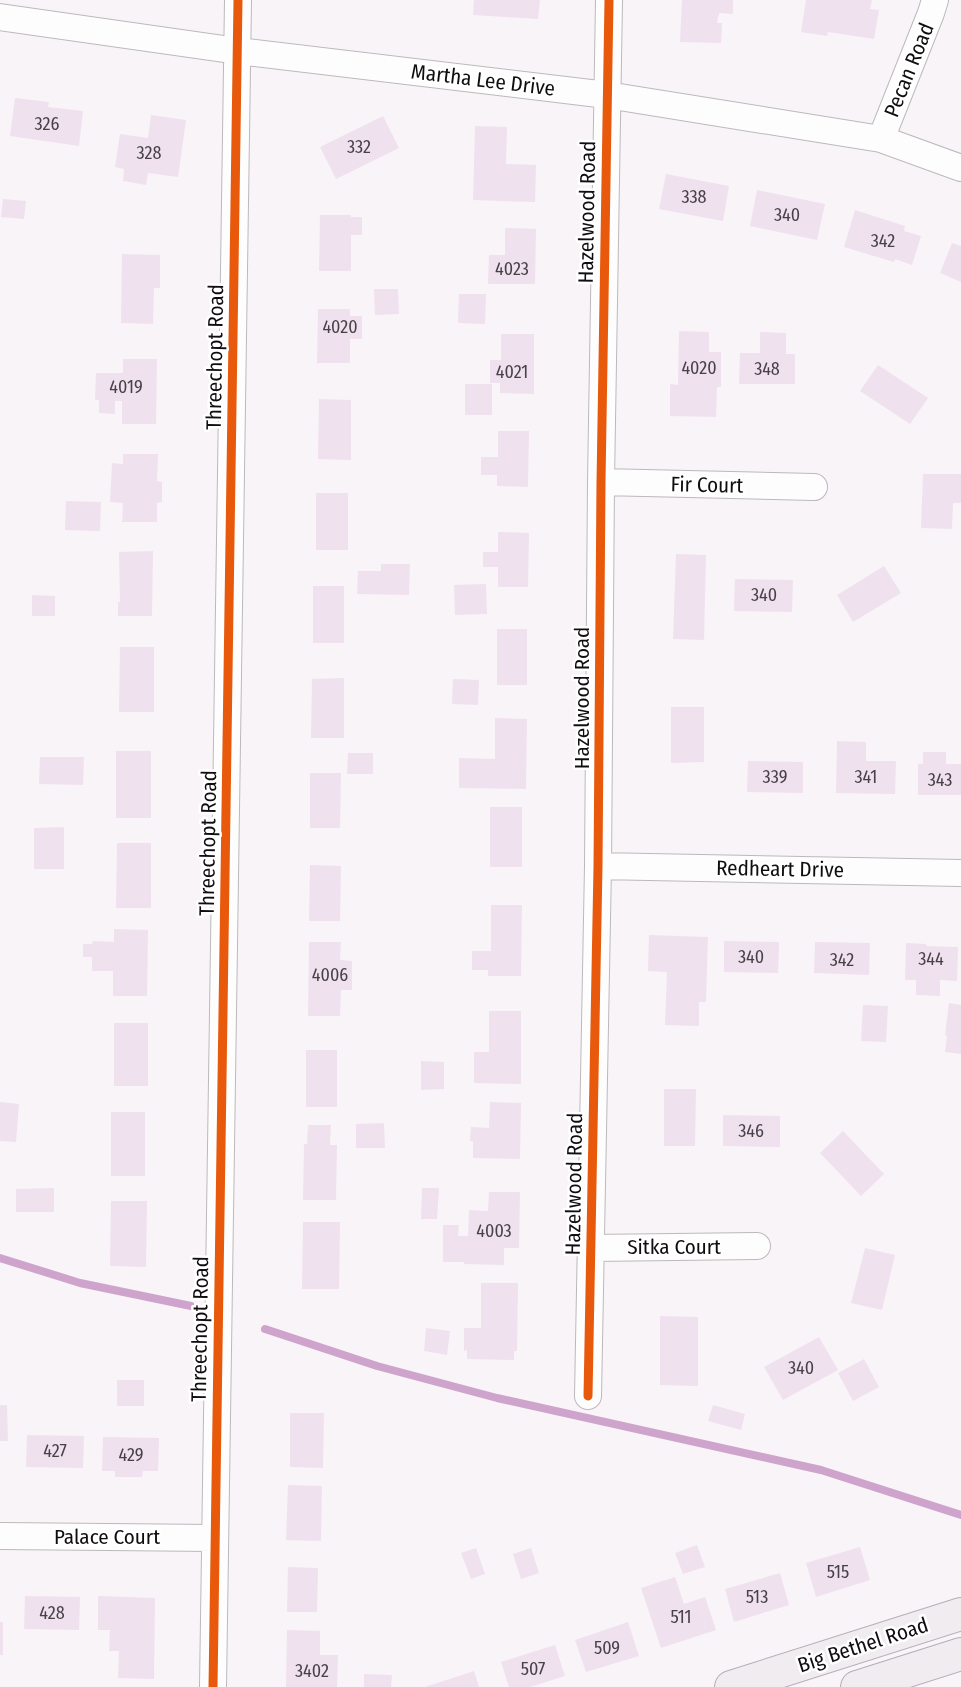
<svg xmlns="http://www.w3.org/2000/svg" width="961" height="1687" font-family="'Fira Sans Condensed',sans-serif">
<rect width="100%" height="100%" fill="#f9f4f8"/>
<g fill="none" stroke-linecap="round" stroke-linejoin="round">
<path stroke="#cea4cd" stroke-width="8" d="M 0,1258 L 80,1283 L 191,1306
M 265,1329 L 377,1366 L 497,1398 L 821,1470 L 961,1515"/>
</g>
<path fill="#f0e1ef" d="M 474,0 L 540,0 L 538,19 L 473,15 Z
M 682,0 L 733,0 L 733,14 L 719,13 L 719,16 L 718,16 L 717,23 L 722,23 L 721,43 L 680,42 Z
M 806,0 L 872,0 L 870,9 L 879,10 L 874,39 L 828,32 L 827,36 L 801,32 Z
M 15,98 L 49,102 L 48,107 L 83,111 L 79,146 L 10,136 Z
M 151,115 L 186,120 L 178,177 L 148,173 L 146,185 L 123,181 L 124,169 L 115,167 L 120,134 L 148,138 Z
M 383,116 L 399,148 L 336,179 L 320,147 Z
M 475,126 L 507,127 L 506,164 L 536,165 L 535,202 L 473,200 Z
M 666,174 L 729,186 L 723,221 L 659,209 Z
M 757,190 L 825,204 L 817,240 L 750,226 Z
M 3,199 L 26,201 L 24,219 L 1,217 Z
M 855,210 L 905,226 L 904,231 L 921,236 L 912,265 L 895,259 L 894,262 L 844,247 Z
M 320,215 L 351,215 L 351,217 L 362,217 L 362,235 L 351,235 L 351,271 L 319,271 Z
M 505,228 L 536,229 L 535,284 L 488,284 L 489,255 L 505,255 Z
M 952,243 L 961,246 L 961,282 L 940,273 Z
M 122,254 L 160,255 L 160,288 L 154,288 L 153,324 L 121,323 Z
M 374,289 L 398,289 L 399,314 L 375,315 Z
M 459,294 L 486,294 L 485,324 L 458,323 Z
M 318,309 L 350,309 L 350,316 L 362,316 L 362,339 L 350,339 L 350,363 L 317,363 Z
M 679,331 L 709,332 L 709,352 L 721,352 L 721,387 L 717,387 L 716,417 L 670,416 L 670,384 L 678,385 Z
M 760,332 L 786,333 L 786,354 L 795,354 L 795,384 L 739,384 L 740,353 L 760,353 Z
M 501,334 L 534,334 L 534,394 L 500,393 L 500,383 L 490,383 L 490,360 L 501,360 Z
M 123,359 L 157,359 L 156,424 L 122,424 L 122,401 L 115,401 L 115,414 L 99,413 L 99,400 L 95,400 L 96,373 L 123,373 Z
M 878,365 L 928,398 L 910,424 L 860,391 Z
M 465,384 L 492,384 L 492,415 L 465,415 Z
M 319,399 L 351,400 L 351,460 L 318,459 Z
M 498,431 L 529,431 L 528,487 L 497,486 L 497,475 L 481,475 L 481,457 L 498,457 Z
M 123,454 L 158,454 L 157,481 L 162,482 L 162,502 L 157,503 L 157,522 L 122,522 L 123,503 L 110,502 L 112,463 L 123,464 Z
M 923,474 L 961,474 L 961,503 L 953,503 L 952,529 L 921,528 Z
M 316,493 L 348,493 L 348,550 L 316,550 Z
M 66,501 L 101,502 L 100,531 L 65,530 Z
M 498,532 L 529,533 L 528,587 L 498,587 L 498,567 L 483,567 L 483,552 L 498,552 Z
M 153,551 L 152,616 L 118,616 L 118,602 L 120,602 L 119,552 Z
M 676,554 L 706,555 L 704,640 L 673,639 Z
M 381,564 L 410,564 L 409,595 L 357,594 L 358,571 L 381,571 Z
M 884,566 L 901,593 L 853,622 L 837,595 Z
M 735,579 L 793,580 L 792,612 L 734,611 Z
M 486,584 L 487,614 L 455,615 L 454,585 Z
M 313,586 L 344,586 L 344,643 L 313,643 Z
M 32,595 L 55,596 L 55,616 L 32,616 Z
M 497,629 L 527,629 L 527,685 L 497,685 Z
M 120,647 L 154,647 L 154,712 L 119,712 Z
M 344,678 L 344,738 L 311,738 L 312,679 Z
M 453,679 L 479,680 L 478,705 L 452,704 Z
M 671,707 L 704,707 L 704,762 L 671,763 Z
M 495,718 L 527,719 L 526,789 L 459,788 L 459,758 L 495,759 Z
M 837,741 L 866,742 L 866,761 L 896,761 L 895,794 L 836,793 Z
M 116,751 L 151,751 L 151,818 L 116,818 Z
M 923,752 L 946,752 L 946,764 L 961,764 L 961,795 L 918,795 L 918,764 L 923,764 Z
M 348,753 L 373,753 L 373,774 L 347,774 Z
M 40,757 L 84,757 L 83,785 L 39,784 Z
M 748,761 L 803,762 L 803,793 L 747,792 Z
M 310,773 L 341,773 L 340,828 L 310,828 Z
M 490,807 L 522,807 L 522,867 L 490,867 Z
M 64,827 L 64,869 L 34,869 L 34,828 Z
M 117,843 L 151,843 L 151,908 L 116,908 Z
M 310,865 L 341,866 L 340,921 L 309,921 Z
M 491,905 L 522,905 L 521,976 L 488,976 L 488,970 L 472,970 L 472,951 L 491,951 Z
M 114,929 L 148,930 L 147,996 L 113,996 L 113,971 L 92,971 L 92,957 L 83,957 L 83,944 L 92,944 L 93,941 L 114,942 Z
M 649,935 L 708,937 L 706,1002 L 699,1002 L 699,1026 L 665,1025 L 667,972 L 648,971 Z
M 724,941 L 779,942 L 778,973 L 724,972 Z
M 309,942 L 341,942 L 340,960 L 352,961 L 352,990 L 341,990 L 340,1016 L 308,1016 Z
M 815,942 L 870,943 L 869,975 L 814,973 Z
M 906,943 L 926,944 L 926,946 L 958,947 L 957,981 L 940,980 L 940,996 L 916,995 L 916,980 L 905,980 Z
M 949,1003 L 961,1005 L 961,1054 L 945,1052 L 947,1036 L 945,1035 Z
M 863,1005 L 888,1006 L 886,1042 L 861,1041 Z
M 489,1011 L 521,1011 L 521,1084 L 474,1083 L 474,1052 L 489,1052 Z
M 114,1023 L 148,1023 L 148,1086 L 114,1086 Z
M 306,1050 L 337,1050 L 337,1107 L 306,1107 Z
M 421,1061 L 444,1062 L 444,1089 L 421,1090 Z
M 664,1089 L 696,1089 L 695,1146 L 664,1146 Z
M 0,1102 L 19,1104 L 16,1142 L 0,1141 Z
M 490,1102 L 521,1103 L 520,1159 L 473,1158 L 473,1141 L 470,1141 L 471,1127 L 489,1128 Z
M 111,1112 L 145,1112 L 145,1176 L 111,1176 Z
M 723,1115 L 780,1116 L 780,1147 L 723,1146 Z
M 384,1123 L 385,1148 L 356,1148 L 356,1124 Z
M 308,1125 L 331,1125 L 330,1145 L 337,1145 L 336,1200 L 303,1200 L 304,1144 L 307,1144 Z
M 843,1131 L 884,1174 L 861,1196 L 820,1153 Z
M 54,1188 L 54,1212 L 16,1212 L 16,1189 Z
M 422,1188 L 439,1188 L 437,1219 L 421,1219 Z
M 489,1192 L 520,1192 L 519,1248 L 504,1248 L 504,1265 L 464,1264 L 464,1262 L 443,1262 L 443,1225 L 459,1225 L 458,1236 L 468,1236 L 469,1210 L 488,1211 Z
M 111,1201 L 147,1201 L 146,1267 L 110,1266 Z
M 303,1222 L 340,1222 L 339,1289 L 302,1289 Z
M 865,1248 L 895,1255 L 882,1310 L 851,1303 Z
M 481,1283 L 518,1283 L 517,1351 L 514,1351 L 514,1360 L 467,1359 L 467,1350 L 464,1351 L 464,1328 L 481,1328 Z
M 660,1316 L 698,1317 L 698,1386 L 660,1385 Z
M 426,1328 L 450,1331 L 447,1355 L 424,1351 Z
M 819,1337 L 838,1370 L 783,1400 L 764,1367 Z
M 864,1359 L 879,1387 L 853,1401 L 838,1373 Z
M 117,1380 L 144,1380 L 144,1406 L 117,1406 Z
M 0,1405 L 7,1405 L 8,1441 L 0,1441 Z
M 713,1405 L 745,1414 L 741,1430 L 708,1421 Z
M 290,1413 L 324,1413 L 323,1468 L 290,1467 Z
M 27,1435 L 84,1436 L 83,1468 L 26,1467 Z
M 103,1437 L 159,1438 L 158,1471 L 143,1471 L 142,1477 L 115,1477 L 115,1471 L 102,1471 Z
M 288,1485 L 322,1486 L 321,1541 L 286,1540 Z
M 697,1545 L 705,1567 L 683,1574 L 675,1553 Z
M 860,1547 L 870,1580 L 816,1597 L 806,1563 Z
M 476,1548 L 485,1574 L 471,1579 L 461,1553 Z
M 531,1548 L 539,1573 L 521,1579 L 513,1554 Z
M 288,1567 L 318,1568 L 317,1612 L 287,1612 Z
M 780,1573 L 789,1605 L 734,1622 L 725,1589 Z
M 675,1577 L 684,1604 L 705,1597 L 716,1630 L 661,1648 L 641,1588 Z
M 25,1596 L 80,1597 L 79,1630 L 24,1629 Z
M 98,1596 L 155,1598 L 154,1679 L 118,1678 L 119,1651 L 109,1651 L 110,1630 L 98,1630 Z
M 0,1622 L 3,1622 L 3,1655 L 0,1655 Z
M 628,1622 L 639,1656 L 586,1672 L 575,1640 Z
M 287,1630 L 320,1631 L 320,1655 L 338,1655 L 337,1687 L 286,1687 Z
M 555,1645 L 565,1676 L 530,1687 L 509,1687 L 501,1662 Z
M 474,1671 L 479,1687 L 425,1687 Z
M 364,1674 L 392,1675 L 391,1687 L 364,1687 Z"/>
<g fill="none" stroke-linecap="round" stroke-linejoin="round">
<g stroke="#bcb9bc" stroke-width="28">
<path id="minor" d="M 0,17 L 238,51 L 607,95 L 881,139 L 961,168
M 881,139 L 931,13 L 935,0
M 601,482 L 814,487
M 598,866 L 961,873
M 591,1248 L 757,1246
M 588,1396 L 598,866 L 601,482 L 609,0
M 0,1536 L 215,1538
M 213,1687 L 238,0"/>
</g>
<g stroke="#b8acb7" stroke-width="34">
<path id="major" d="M 731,1687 L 961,1614
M 857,1687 L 961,1654"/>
</g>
<use href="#minor" stroke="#fefdfe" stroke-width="26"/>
<use href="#major" stroke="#f0ecf0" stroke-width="32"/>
<g stroke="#fff" stroke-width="13">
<path id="cycleway" d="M 588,1396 L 598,866 L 601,482 L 609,0
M 213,1687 L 238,0"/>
</g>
<use href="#cycleway" stroke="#e8590c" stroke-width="9"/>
</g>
<g text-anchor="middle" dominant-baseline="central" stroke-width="5" stroke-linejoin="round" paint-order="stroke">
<g font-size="18" fill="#484248">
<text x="47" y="124">326</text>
<text x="359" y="147">332</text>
<text x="149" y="153">328</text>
<text x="694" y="197">338</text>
<text x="787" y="215">340</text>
<text x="883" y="241">342</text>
<text x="512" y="269">4023</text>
<text x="340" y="327">4020</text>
<text x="699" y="368">4020</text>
<text x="767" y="369">348</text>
<text x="512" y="372">4021</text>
<text x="126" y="387">4019</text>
<text x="764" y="595">340</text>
<text x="775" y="777">339</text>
<text x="866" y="777">341</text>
<text x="940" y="780">343</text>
<text x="751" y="957">340</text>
<text x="931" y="959">344</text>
<text x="842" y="960">342</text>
<text x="330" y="975">4006</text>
<text x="751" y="1131">346</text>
<text x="494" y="1231">4003</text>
<text x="801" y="1368">340</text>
<text x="55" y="1451">427</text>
<text x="131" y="1455">429</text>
<text x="838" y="1572">515</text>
<text x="757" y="1597">513</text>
<text x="52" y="1613">428</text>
<text x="681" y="1617">511</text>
<text x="607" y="1648">509</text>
<text x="533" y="1669">507</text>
<text x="312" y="1671">3402</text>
</g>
<g font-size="21" fill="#100d10" stroke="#fff">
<text transform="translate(909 70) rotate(-68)">Pecan Road</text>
<text transform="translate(483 80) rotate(7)">Martha Lee Drive</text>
<text transform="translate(587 212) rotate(-89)">Hazelwood Road</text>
<text transform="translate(215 357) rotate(-89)">Threechopt Road</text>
<text transform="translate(707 485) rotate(1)">Fir Court</text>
<text transform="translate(582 698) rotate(-90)">Hazelwood Road</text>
<text transform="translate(208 843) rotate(-89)">Threechopt Road</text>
<text transform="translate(780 869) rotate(1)">Redheart Drive</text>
<text transform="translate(574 1184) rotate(-89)">Hazelwood Road</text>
<text x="674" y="1247">Sitka Court</text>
<text transform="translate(200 1329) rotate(-89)">Threechopt Road</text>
<text x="107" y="1537">Palace Court</text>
<text transform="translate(863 1645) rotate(-18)">Big Bethel Road</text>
</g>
</g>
</svg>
